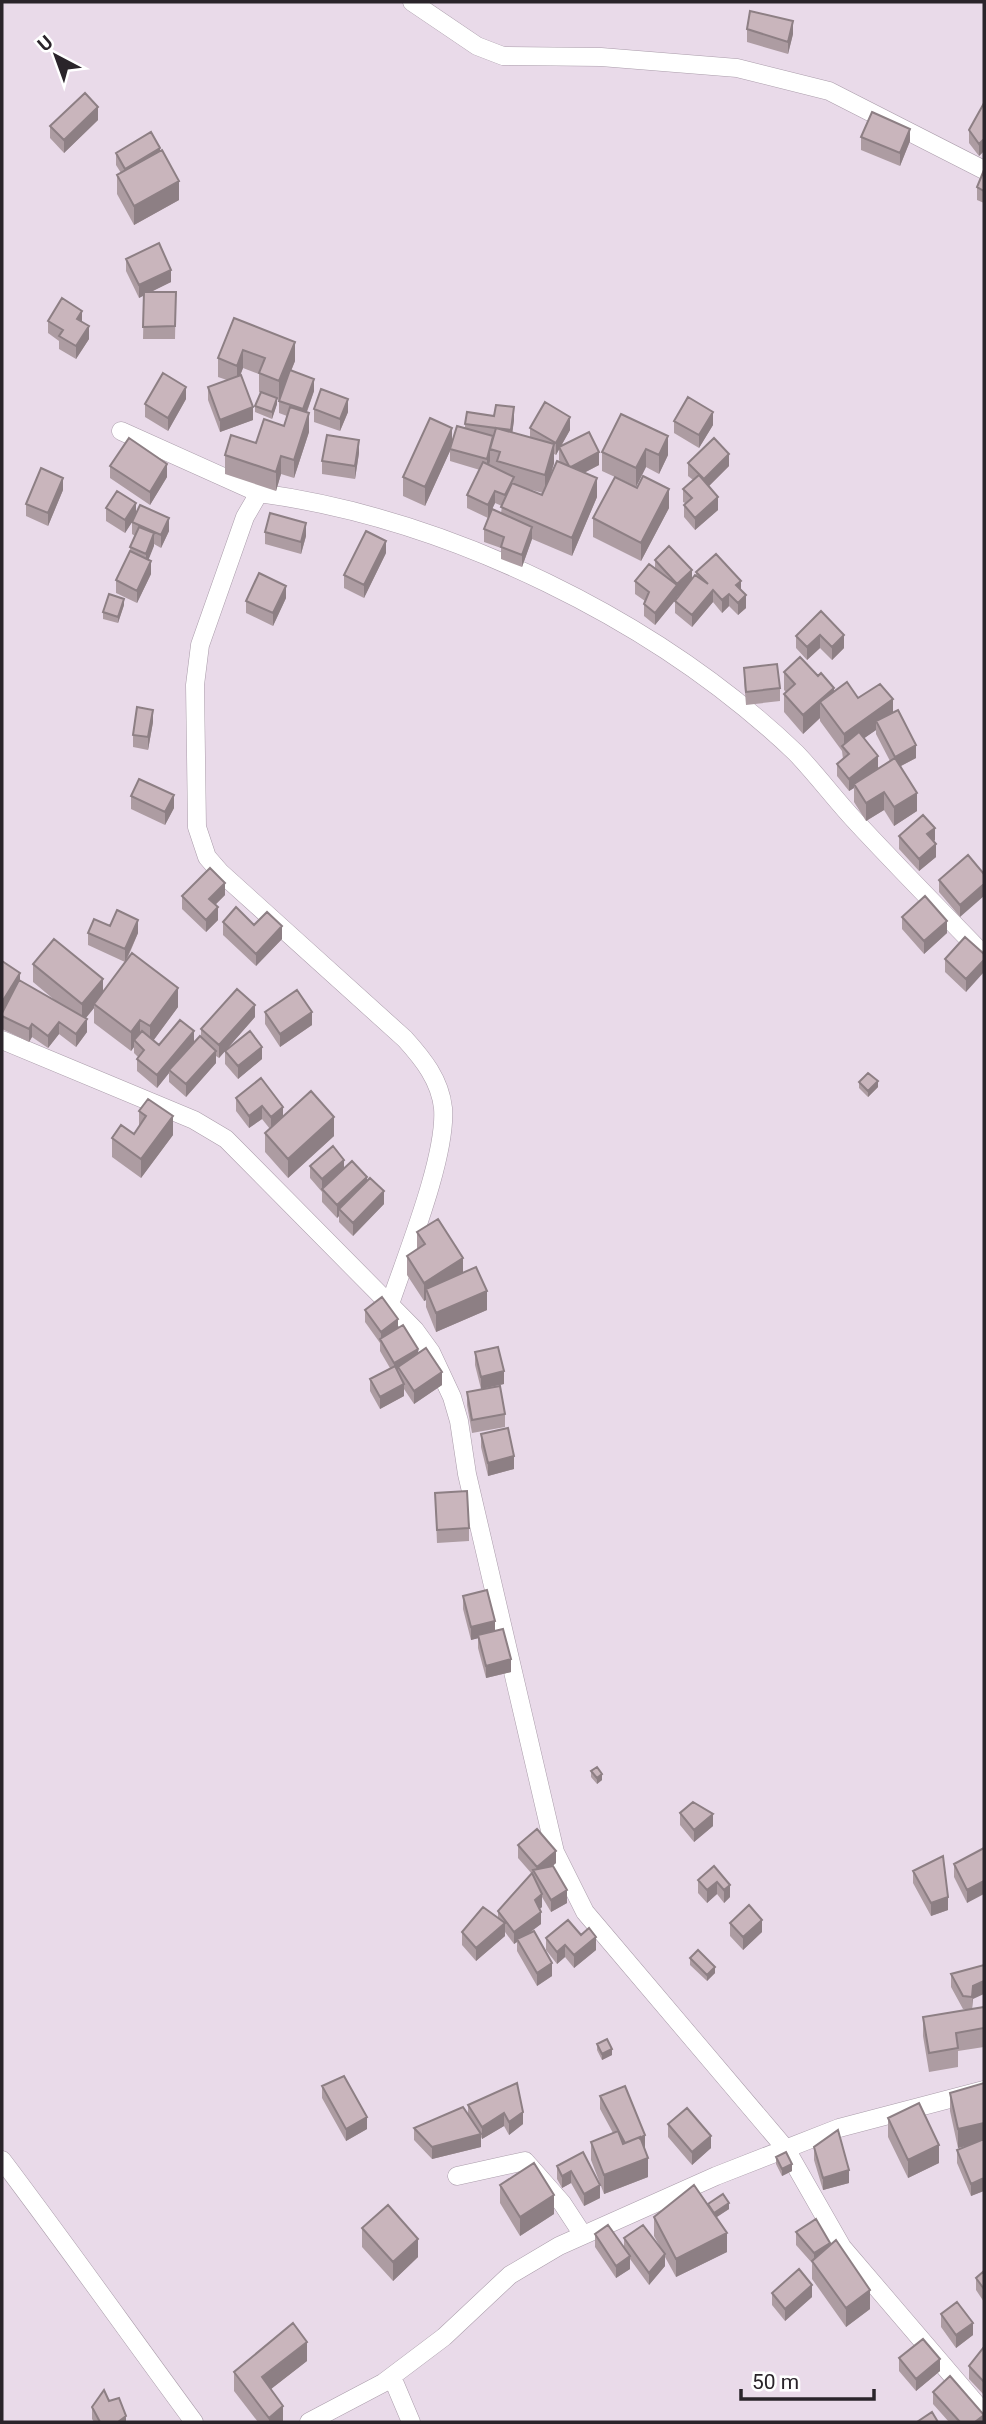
<svg xmlns="http://www.w3.org/2000/svg" width="986" height="2424" font-family="Roboto,sans-serif">
<rect width="100%" height="100%" fill="#e9dae9"/>
<g fill="none" stroke-linecap="round" stroke-linejoin="round">
<g stroke="#aa9caa" stroke-width="19">
<path id="minor" d="M 412,2 L 477,46 L 503,56 L 601,57 L 737,68 L 829,91 L 984,170
M 121,431 L 259,493
M 2,1040 L 194,1120 L 226,1139 L 415,1330 L 431,1352 L 452,1397 L 459,1421 L 467,1474 L 555,1852 L 585,1912 L 786,2149 L 842,2247 L 984,2413
M 390,1304 C 406,1256 447,1156 443,1108 C 440,1080 423,1059 405,1039 L 220,872 L 207,857 L 197,827 L 195,685 L 200,645 L 245,517 L 259,493 C 450,519 657,620 796,753 C 818,776 837,802 859,825 C 900,869 942,912 984,955
M 2,2160 C 67,2246 130,2335 194,2422
M 457,2176 L 525,2161 L 562,2203 L 583,2235
M 392,2377 L 411,2422
M 309,2422 L 383,2383 L 444,2337 L 510,2275 L 559,2246 L 716,2176 L 839,2128 L 984,2090"/>
</g>
<use href="#minor" stroke="#fff" stroke-width="18"/>
</g>
<path fill="#ad9ca2" fill-rule="evenodd" d="M 747,29 L 793,34 L 788,54 L 747,42 Z
M 984,103 L 984,151 L 979,156 L 969,143 L 969,130 Z
M 98,120 L 64,153 L 50,138 L 50,126 Z
M 861,137 L 910,141 L 900,166 L 861,150 Z
M 160,151 L 179,200 L 134,225 L 117,194 L 117,175 L 121,173 L 116,165 L 116,153 Z
M 984,170 L 984,203 L 977,200 L 977,187 Z
M 126,259 L 171,282 L 150,292 L 176,292 L 175,339 L 143,339 L 144,295 L 139,298 L 126,271 Z
M 234,318 L 295,361 L 291,371 L 314,391 L 307,412 L 309,432 L 294,478 L 281,474 L 276,491 L 225,474 L 225,455 L 256,443 L 284,426 L 287,416 L 279,413 L 279,400 L 277,399 L 277,404 L 272,419 L 255,412 L 255,406 L 261,393 L 259,392 L 259,374 L 243,368 L 240,375 L 253,420 L 220,432 L 208,400 L 208,387 L 227,380 L 218,377 L 218,358 Z
M 48,321 L 82,322 L 89,339 L 76,359 L 59,349 L 59,341 L 48,333 Z
M 186,399 L 168,431 L 145,417 L 145,404 Z
M 314,409 L 348,412 L 340,431 L 314,422 Z
M 621,414 L 668,455 L 659,474 L 646,467 L 636,487 L 616,477 L 669,508 L 641,561 L 593,537 L 593,518 L 615,477 L 602,471 L 602,452 Z
M 514,420 L 512,433 L 530,438 L 530,428 L 570,430 L 561,446 L 599,465 L 584,473 L 597,497 L 572,556 L 532,539 L 522,567 L 501,559 L 501,548 L 484,542 L 484,529 L 490,513 L 488,518 L 467,508 L 467,495 L 480,470 L 450,461 L 450,451 L 425,506 L 403,496 L 403,477 L 452,442 L 465,428 L 465,424 ZM 559,449 L 559,460 L 561,463 L 550,477 L 554,463 L 554,454 L 556,455 ZM 521,487 L 543,493 L 542,495 ZM 495,503 L 502,506 L 501,513 L 492,509 Z
M 674,421 L 713,425 L 699,448 L 674,433 Z
M 359,453 L 355,479 L 322,474 L 322,461 Z
M 688,463 L 729,466 L 708,487 L 718,510 L 695,530 L 684,517 L 684,505 L 685,503 L 683,502 L 683,489 L 693,480 L 688,476 Z
M 110,466 L 167,477 L 150,505 L 110,478 Z
M 63,490 L 48,526 L 26,516 L 26,504 Z
M 106,508 L 136,513 L 169,531 L 161,548 L 154,544 L 148,560 L 151,574 L 137,603 L 116,593 L 116,580 L 130,551 L 130,547 L 135,536 L 132,534 L 132,522 L 125,533 L 106,521 Z
M 265,532 L 306,536 L 301,554 L 265,544 Z
M 386,553 L 364,598 L 344,588 L 344,575 Z
M 655,560 L 692,580 L 696,576 L 696,572 L 741,591 L 746,608 L 738,615 L 729,606 L 722,613 L 713,602 L 692,627 L 675,613 L 675,601 L 680,594 L 677,597 L 677,596 L 677,598 L 655,625 L 644,616 L 644,604 L 645,601 L 635,594 L 635,581 L 655,568 Z
M 286,598 L 273,626 L 246,613 L 246,601 Z
M 124,605 L 118,623 L 103,619 L 103,612 Z
M 821,611 L 844,648 L 832,660 L 820,648 L 807,660 L 796,648 L 796,636 Z
M 744,668 L 780,688 L 780,701 L 746,705 L 744,680 Z
M 784,672 L 818,676 L 834,692 L 858,698 L 893,713 L 916,758 L 901,766 L 917,811 L 894,826 L 884,810 L 866,821 L 854,802 L 854,788 L 849,791 L 837,776 L 837,764 L 843,759 L 842,751 L 820,721 L 820,718 L 803,734 L 784,712 L 784,694 L 786,692 L 784,690 ZM 876,730 L 876,734 L 890,761 L 878,768 L 864,738 Z
M 153,722 L 148,750 L 133,747 L 133,735 Z
M 131,796 L 174,808 L 165,825 L 131,809 Z
M 899,836 L 935,840 L 933,842 L 936,857 L 919,871 L 899,849 Z
M 968,855 L 960,917 L 939,892 L 939,880 Z
M 225,895 L 215,905 L 218,920 L 206,932 L 182,909 L 182,896 Z
M 902,917 L 947,933 L 924,954 L 902,929 Z
M 223,922 L 282,939 L 256,966 L 223,935 Z
M 110,926 L 138,933 L 126,962 L 178,1007 L 153,1041 L 159,1045 L 194,1042 L 201,1037 L 201,1029 L 255,1017 L 219,1058 L 216,1056 L 216,1063 L 186,1097 L 169,1082 L 169,1073 L 157,1088 L 137,1071 L 137,1059 L 138,1057 L 134,1053 L 134,1047 L 131,1051 L 94,1023 L 94,1008 L 85,1018 L 87,1032 L 76,1047 L 59,1034 L 48,1048 L 32,1037 L 29,1042 L 2,1029 L 2,961 L 20,981 L 57,1002 L 33,982 L 33,964 L 103,992 L 125,962 L 88,945 L 88,933 Z
M 984,954 L 966,992 L 945,972 L 945,959 Z
M 265,1012 L 312,1025 L 280,1047 L 265,1024 Z
M 225,1051 L 262,1059 L 238,1079 L 225,1064 Z
M 261,1078 L 283,1117 L 334,1136 L 288,1178 L 265,1152 L 265,1133 L 270,1129 L 262,1119 L 249,1128 L 236,1111 L 236,1098 Z
M 859,1082 L 878,1087 L 868,1097 L 859,1088 Z
M 139,1111 L 173,1135 L 141,1178 L 112,1157 L 112,1138 L 134,1134 L 139,1126 Z
M 310,1166 L 344,1168 L 367,1180 L 384,1204 L 353,1236 L 339,1222 L 339,1216 L 337,1218 L 322,1202 L 322,1192 L 310,1178 Z
M 417,1232 L 463,1273 L 487,1310 L 436,1332 L 426,1307 L 426,1300 L 424,1301 L 407,1275 L 407,1256 L 417,1250 Z
M 365,1310 L 398,1328 L 442,1385 L 414,1404 L 404,1389 L 404,1396 L 380,1409 L 370,1391 L 370,1379 L 390,1368 L 380,1351 L 380,1343 L 365,1322 Z
M 475,1352 L 504,1384 L 481,1389 L 475,1365 Z
M 467,1392 L 505,1414 L 505,1427 L 472,1433 L 467,1405 Z
M 481,1434 L 514,1469 L 488,1476 L 481,1447 Z
M 435,1493 L 469,1528 L 469,1541 L 437,1543 Z
M 463,1596 L 495,1631 L 511,1672 L 486,1678 L 478,1648 L 478,1638 L 471,1640 L 463,1609 Z
M 591,1771 L 602,1780 L 597,1784 L 591,1777 Z
M 680,1813 L 713,1826 L 694,1842 L 680,1825 Z
M 518,1845 L 556,1863 L 552,1866 L 567,1903 L 551,1912 L 542,1897 L 542,1907 L 539,1909 L 541,1924 L 528,1934 L 552,1976 L 537,1986 L 517,1951 L 517,1942 L 514,1944 L 505,1932 L 505,1936 L 476,1961 L 462,1945 L 462,1932 L 498,1919 L 498,1911 L 532,1874 L 518,1858 Z
M 984,1848 L 967,1903 L 954,1877 L 954,1864 Z
M 714,1866 L 730,1897 L 724,1903 L 717,1894 L 707,1903 L 698,1893 L 698,1880 Z
M 913,1871 L 948,1910 L 931,1916 L 913,1883 Z
M 730,1923 L 762,1932 L 743,1950 L 730,1936 Z
M 581,1935 L 596,1950 L 574,1968 L 565,1957 L 557,1964 L 546,1950 L 546,1938 Z
M 690,1958 L 715,1973 L 707,1981 L 690,1965 Z
M 984,1965 L 973,1999 L 972,2009 L 984,2007 L 984,2047 L 958,2051 L 958,2067 L 929,2072 L 923,2036 L 923,2017 L 971,2009 L 963,2009 L 951,1987 L 951,1974 Z
M 597,2044 L 612,2055 L 602,2060 L 597,2050 Z
M 517,2083 L 523,2124 L 509,2135 L 504,2126 L 482,2139 L 481,2137 L 481,2147 L 432,2159 L 414,2140 L 414,2128 L 468,2114 L 468,2105 Z
M 984,2083 L 984,2204 L 983,2191 L 971,2196 L 957,2163 L 957,2150 L 971,2145 L 958,2148 L 950,2111 L 950,2093 Z
M 322,2086 L 367,2129 L 346,2141 L 322,2098 Z
M 600,2096 L 645,2148 L 644,2149 L 648,2177 L 604,2194 L 591,2160 L 591,2142 L 613,2133 L 600,2109 Z
M 888,2118 L 939,2163 L 908,2178 L 888,2137 Z
M 668,2124 L 711,2148 L 692,2165 L 668,2137 Z
M 814,2147 L 849,2183 L 823,2190 L 814,2160 Z
M 583,2152 L 600,2198 L 584,2206 L 571,2183 L 562,2188 L 557,2179 L 557,2166 Z
M 776,2157 L 792,2171 L 782,2176 L 776,2164 Z
M 500,2185 L 554,2214 L 520,2236 L 500,2203 Z
M 708,2206 L 729,2209 L 716,2217 L 727,2252 L 676,2277 L 665,2257 L 665,2266 L 649,2285 L 630,2259 L 630,2269 L 616,2278 L 595,2247 L 595,2234 L 624,2247 L 624,2238 L 659,2245 L 654,2236 L 654,2217 Z
M 362,2228 L 418,2257 L 393,2281 L 362,2247 Z
M 796,2232 L 830,2245 L 870,2309 L 846,2327 L 812,2279 L 812,2263 L 796,2245 Z
M 984,2271 L 984,2302 L 976,2290 L 976,2278 Z
M 772,2293 L 812,2297 L 785,2321 L 772,2305 Z
M 941,2314 L 973,2335 L 956,2348 L 941,2327 Z
M 984,2347 L 984,2395 L 969,2379 L 969,2366 Z
M 899,2358 L 940,2371 L 916,2391 L 899,2371 Z
M 307,2361 L 271,2389 L 283,2422 L 258,2422 L 234,2391 L 234,2372 Z
M 933,2392 L 984,2422 L 949,2422 L 933,2404 Z
M 109,2401 L 126,2422 L 94,2422 L 92,2419 L 92,2407 Z"/>
<path fill="#8d7f84" d="M 793,21 L 793,34 L 788,54 L 788,42 Z
M 98,107 L 98,120 L 64,153 L 64,140 Z
M 910,129 L 910,141 L 900,166 L 900,153 Z
M 984,139 L 984,151 L 979,156 L 979,144 Z
M 160,148 L 160,161 L 125,181 L 125,169 Z
M 179,181 L 179,200 L 134,225 L 134,206 Z
M 171,270 L 171,282 L 139,298 L 139,285 Z
M 82,311 L 82,324 L 77,319 Z
M 89,326 L 89,339 L 76,359 L 76,346 Z
M 295,342 L 295,361 L 279,400 L 279,381 Z
M 243,350 L 243,368 L 237,384 L 237,366 Z
M 314,379 L 314,391 L 303,422 L 303,409 Z
M 186,387 L 186,399 L 168,431 L 168,418 Z
M 277,398 L 277,404 L 272,419 L 272,412 Z
M 348,399 L 348,412 L 340,431 L 340,419 Z
M 253,407 L 253,420 L 220,432 L 220,420 Z
M 514,407 L 514,420 L 511,443 L 511,430 Z
M 713,412 L 713,425 L 699,448 L 699,435 Z
M 309,413 L 309,432 L 294,478 L 294,460 Z
M 570,417 L 570,430 L 556,455 L 556,443 Z
M 452,428 L 452,447 L 450,449 L 450,451 L 425,506 L 425,487 Z
M 668,436 L 668,455 L 659,474 L 659,455 Z
M 359,440 L 359,453 L 355,479 L 355,466 Z
M 554,444 L 554,463 L 545,494 L 545,475 Z
M 490,449 L 490,461 L 487,472 L 487,459 Z
M 646,449 L 646,467 L 636,487 L 636,468 Z
M 599,452 L 599,465 L 570,480 L 570,468 Z
M 729,454 L 729,466 L 704,491 L 704,479 Z
M 281,456 L 281,474 L 276,491 L 276,472 Z
M 167,464 L 167,477 L 150,505 L 150,492 Z
M 63,478 L 63,490 L 48,526 L 48,513 Z
M 597,478 L 597,497 L 572,556 L 572,538 Z
M 669,489 L 669,508 L 641,561 L 641,543 Z
M 495,491 L 495,503 L 488,518 L 488,505 Z
M 718,497 L 718,510 L 695,530 L 695,518 Z
M 136,503 L 136,516 L 125,533 L 125,520 Z
M 169,518 L 169,531 L 161,548 L 161,535 Z
M 306,523 L 306,536 L 301,554 L 301,542 Z
M 532,527 L 532,539 L 522,567 L 522,555 Z
M 154,533 L 154,546 L 146,566 L 146,554 Z
M 386,541 L 386,553 L 364,598 L 364,585 Z
M 151,561 L 151,574 L 137,603 L 137,591 Z
M 692,570 L 692,583 L 677,597 L 677,584 Z
M 741,581 L 741,593 L 736,585 Z
M 677,585 L 677,598 L 655,625 L 655,613 Z
M 286,586 L 286,598 L 273,626 L 273,613 Z
M 713,590 L 713,602 L 692,627 L 692,615 Z
M 729,594 L 729,606 L 722,613 L 722,600 Z
M 746,595 L 746,608 L 738,615 L 738,603 Z
M 124,599 L 124,605 L 118,623 L 118,617 Z
M 820,635 L 820,648 L 807,660 L 807,647 Z
M 844,635 L 844,648 L 832,660 L 832,647 Z
M 834,688 L 834,706 L 820,702 L 820,718 L 803,734 L 803,715 Z
M 893,699 L 893,718 L 876,721 L 876,730 L 846,751 L 844,748 L 844,734 Z
M 153,710 L 153,722 L 148,750 L 148,737 Z
M 916,745 L 916,758 L 895,769 L 895,757 Z
M 878,756 L 878,768 L 854,784 L 854,788 L 849,791 L 849,779 Z
M 884,792 L 884,810 L 866,821 L 866,803 Z
M 917,793 L 917,811 L 894,826 L 894,807 Z
M 174,795 L 174,808 L 165,825 L 165,812 Z
M 935,828 L 935,840 L 927,847 L 927,834 Z
M 936,844 L 936,857 L 919,871 L 919,859 Z
M 225,883 L 225,895 L 209,911 L 209,899 Z
M 984,884 L 984,896 L 960,917 L 960,905 Z
M 218,907 L 218,920 L 206,932 L 206,920 Z
M 138,920 L 138,933 L 125,962 L 125,949 Z
M 947,921 L 947,933 L 924,954 L 924,941 Z
M 282,926 L 282,939 L 256,966 L 256,954 Z
M 984,960 L 984,972 L 966,992 L 966,979 Z
M 20,973 L 20,986 L 2,1015 L 2,1002 Z
M 103,979 L 103,998 L 94,1004 L 94,1008 L 82,1023 L 82,1004 Z
M 178,988 L 178,1007 L 150,1045 L 150,1026 Z
M 255,1005 L 255,1017 L 219,1058 L 219,1045 Z
M 312,1012 L 312,1025 L 280,1047 L 280,1034 Z
M 87,1019 L 87,1032 L 76,1047 L 76,1034 Z
M 140,1020 L 140,1038 L 134,1040 L 134,1047 L 131,1051 L 131,1032 Z
M 59,1022 L 59,1034 L 48,1048 L 48,1036 Z
M 32,1024 L 32,1037 L 29,1042 L 29,1029 Z
M 194,1031 L 194,1044 L 169,1070 L 169,1073 L 157,1088 L 157,1075 Z
M 262,1047 L 262,1059 L 238,1079 L 238,1066 Z
M 216,1051 L 216,1063 L 186,1097 L 186,1084 Z
M 878,1081 L 878,1087 L 868,1097 L 868,1091 Z
M 262,1106 L 262,1119 L 249,1128 L 249,1116 Z
M 283,1107 L 283,1120 L 271,1130 L 271,1117 Z
M 173,1116 L 173,1135 L 141,1178 L 141,1159 Z
M 334,1117 L 334,1136 L 288,1178 L 288,1159 Z
M 344,1160 L 344,1172 L 322,1189 L 322,1192 L 322,1179 Z
M 367,1177 L 367,1190 L 339,1209 L 339,1216 L 337,1218 L 337,1205 Z
M 384,1191 L 384,1204 L 353,1236 L 353,1223 Z
M 463,1258 L 463,1276 L 426,1289 L 426,1300 L 424,1301 L 424,1283 Z
M 487,1291 L 487,1310 L 436,1332 L 436,1313 Z
M 398,1319 L 398,1331 L 381,1340 L 381,1332 Z
M 418,1349 L 418,1362 L 398,1367 L 398,1373 L 394,1376 L 394,1363 Z
M 504,1371 L 504,1384 L 481,1389 L 481,1377 Z
M 442,1372 L 442,1385 L 414,1404 L 414,1391 Z
M 404,1384 L 404,1396 L 380,1409 L 380,1397 Z
M 514,1456 L 514,1469 L 488,1476 L 488,1463 Z
M 495,1621 L 495,1634 L 471,1640 L 471,1627 Z
M 511,1659 L 511,1672 L 486,1678 L 486,1666 Z
M 602,1774 L 602,1780 L 597,1784 L 597,1778 Z
M 713,1814 L 713,1826 L 694,1842 L 694,1830 Z
M 556,1851 L 556,1863 L 538,1879 L 537,1876 L 537,1867 Z
M 984,1881 L 984,1894 L 967,1903 L 967,1890 Z
M 717,1882 L 717,1894 L 707,1903 L 707,1890 Z
M 730,1885 L 730,1897 L 724,1903 L 724,1890 Z
M 567,1890 L 567,1903 L 551,1912 L 551,1900 Z
M 542,1894 L 542,1907 L 535,1913 L 535,1900 Z
M 948,1897 L 948,1910 L 931,1916 L 931,1903 Z
M 541,1912 L 541,1924 L 518,1941 L 517,1939 L 517,1942 L 514,1944 L 514,1932 Z
M 762,1920 L 762,1932 L 743,1950 L 743,1937 Z
M 505,1923 L 505,1936 L 476,1961 L 476,1948 Z
M 596,1937 L 596,1950 L 574,1968 L 574,1955 Z
M 565,1945 L 565,1957 L 557,1964 L 557,1952 Z
M 552,1963 L 552,1976 L 537,1986 L 537,1973 Z
M 715,1967 L 715,1973 L 707,1981 L 707,1975 Z
M 984,1981 L 984,1994 L 973,1999 L 972,2009 L 973,1986 Z
M 612,2049 L 612,2055 L 602,2060 L 602,2054 Z
M 523,2112 L 523,2124 L 509,2135 L 509,2122 Z
M 504,2113 L 504,2126 L 482,2139 L 482,2127 Z
M 367,2117 L 367,2129 L 346,2141 L 346,2129 Z
M 984,2123 L 984,2141 L 958,2148 L 958,2129 Z
M 481,2134 L 481,2147 L 432,2159 L 432,2147 Z
M 645,2135 L 645,2148 L 626,2159 L 626,2146 Z
M 711,2136 L 711,2148 L 692,2165 L 692,2152 Z
M 939,2145 L 939,2163 L 908,2178 L 908,2160 Z
M 648,2158 L 648,2177 L 604,2194 L 604,2175 Z
M 792,2164 L 792,2171 L 782,2176 L 782,2169 Z
M 849,2170 L 849,2183 L 823,2190 L 823,2178 Z
M 571,2171 L 571,2183 L 562,2188 L 562,2176 Z
M 984,2178 L 984,2191 L 971,2196 L 971,2184 Z
M 600,2185 L 600,2198 L 584,2206 L 584,2194 Z
M 554,2195 L 554,2214 L 520,2236 L 520,2217 Z
M 729,2203 L 729,2209 L 714,2219 L 714,2213 Z
M 727,2233 L 727,2252 L 676,2277 L 676,2259 Z
M 418,2239 L 418,2257 L 393,2281 L 393,2262 Z
M 830,2243 L 830,2256 L 814,2264 L 814,2253 Z
M 665,2254 L 665,2266 L 649,2285 L 649,2273 Z
M 630,2256 L 630,2269 L 616,2278 L 616,2266 Z
M 812,2285 L 812,2297 L 785,2321 L 785,2309 Z
M 870,2290 L 870,2309 L 846,2327 L 846,2308 Z
M 973,2323 L 973,2335 L 956,2348 L 956,2335 Z
M 307,2342 L 307,2361 L 262,2396 L 262,2377 Z
M 940,2359 L 940,2371 L 916,2391 L 916,2379 Z
M 283,2406 L 283,2422 L 269,2422 L 269,2418 Z
M 984,2415 L 984,2422 L 975,2422 Z
M 126,2416 L 126,2422 L 118,2422 Z"/>
<path fill="#c9b5bc" stroke="#8d7f84" stroke-width="2" d="M 750,11 L 793,21 L 788,42 L 747,29 Z
M 85,93 L 98,107 L 64,140 L 50,126 Z
M 984,103 L 984,139 L 979,144 L 969,130 Z
M 872,112 L 910,129 L 900,153 L 861,137 Z
M 151,132 L 160,148 L 125,169 L 116,153 Z
M 162,150 L 179,181 L 134,206 L 117,175 Z
M 984,170 L 984,191 L 977,187 Z
M 159,243 L 171,270 L 139,285 L 126,259 Z
M 144,292 L 176,292 L 175,326 L 143,327 Z
M 62,298 L 82,311 L 77,319 L 89,326 L 76,346 L 59,336 L 63,330 L 48,321 Z
M 234,318 L 295,342 L 279,381 L 259,373 L 265,358 L 243,350 L 237,366 L 218,358 Z
M 290,370 L 314,379 L 303,409 L 279,401 Z
M 163,373 L 186,387 L 168,418 L 145,404 Z
M 241,375 L 253,407 L 220,420 L 208,387 Z
M 321,389 L 348,399 L 340,419 L 314,409 Z
M 261,392 L 277,398 L 272,412 L 255,406 Z
M 688,397 L 713,412 L 699,435 L 674,421 Z
M 545,402 L 570,417 L 556,443 L 530,428 Z
M 496,405 L 514,407 L 511,430 L 465,424 L 467,412 L 494,416 Z
M 290,407 L 309,413 L 294,460 L 281,456 L 276,472 L 225,455 L 231,435 L 256,443 L 264,419 L 284,426 Z
M 621,414 L 668,436 L 659,455 L 646,449 L 636,468 L 602,452 Z
M 430,418 L 452,428 L 425,487 L 403,477 Z
M 457,426 L 493,436 L 487,459 L 450,449 Z
M 496,428 L 554,444 L 545,475 L 497,461 L 500,452 L 490,449 Z
M 589,432 L 599,452 L 571,467 L 569,466 L 559,447 Z
M 327,435 L 359,440 L 355,466 L 322,461 Z
M 129,438 L 167,464 L 150,492 L 110,466 Z
M 714,438 L 729,454 L 704,479 L 688,463 Z
M 557,461 L 597,478 L 572,538 L 501,507 L 512,483 L 542,495 Z
M 483,462 L 514,477 L 505,495 L 495,491 L 488,505 L 467,495 Z
M 41,468 L 63,478 L 48,513 L 26,504 Z
M 699,475 L 718,497 L 695,518 L 684,505 L 692,498 L 683,489 Z
M 643,476 L 669,489 L 641,543 L 593,518 L 615,477 L 637,488 Z
M 117,491 L 136,503 L 125,520 L 106,508 Z
M 140,505 L 169,518 L 161,535 L 132,522 Z
M 492,509 L 532,527 L 522,555 L 501,547 L 504,537 L 484,529 Z
M 270,513 L 306,523 L 301,542 L 265,532 Z
M 139,527 L 154,533 L 146,554 L 130,547 Z
M 366,531 L 386,541 L 364,585 L 344,575 Z
M 669,546 L 692,570 L 677,584 L 655,560 Z
M 130,551 L 151,561 L 137,591 L 116,580 Z
M 716,554 L 741,581 L 736,585 L 746,595 L 738,603 L 729,594 L 722,600 L 713,590 L 692,615 L 675,601 L 695,575 L 708,584 L 696,572 Z
M 649,564 L 677,585 L 655,613 L 644,604 L 649,592 L 635,581 Z
M 259,573 L 286,586 L 273,613 L 246,601 Z
M 109,594 L 124,599 L 118,617 L 103,612 Z
M 821,611 L 844,635 L 832,647 L 820,635 L 807,647 L 796,636 Z
M 800,657 L 818,676 L 821,673 L 834,688 L 803,715 L 784,694 L 795,684 L 784,672 Z
M 777,664 L 780,688 L 746,692 L 744,668 Z
M 847,682 L 858,698 L 880,684 L 893,699 L 844,734 L 820,702 Z
M 137,707 L 153,710 L 148,737 L 133,735 Z
M 898,710 L 916,745 L 895,757 L 876,721 Z
M 859,732 L 878,756 L 849,779 L 837,764 L 849,754 L 842,746 Z
M 895,758 L 917,793 L 894,807 L 884,792 L 866,803 L 854,784 Z
M 139,779 L 174,795 L 165,812 L 131,796 Z
M 923,815 L 935,828 L 927,834 L 936,844 L 919,859 L 899,836 Z
M 968,855 L 984,874 L 984,884 L 960,905 L 939,880 Z
M 210,868 L 225,883 L 209,899 L 218,907 L 206,920 L 182,896 Z
M 925,896 L 947,921 L 924,941 L 902,917 Z
M 236,907 L 254,925 L 267,912 L 282,926 L 256,954 L 223,922 Z
M 117,910 L 138,920 L 125,949 L 88,933 L 94,919 L 110,926 Z
M 965,937 L 984,954 L 984,960 L 966,979 L 945,959 Z
M 54,939 L 103,979 L 82,1004 L 33,964 Z
M 132,953 L 178,988 L 150,1026 L 140,1020 L 131,1032 L 94,1004 Z
M 2,961 L 20,973 L 2,1002 Z
M 19,980 L 87,1019 L 76,1034 L 59,1022 L 48,1036 L 32,1024 L 29,1029 L 2,1016 L 2,1013 Z
M 237,989 L 255,1005 L 219,1045 L 201,1029 Z
M 297,990 L 312,1012 L 280,1034 L 265,1012 Z
M 180,1020 L 194,1031 L 157,1075 L 137,1059 L 144,1050 L 134,1040 L 142,1031 L 159,1045 Z
M 250,1031 L 262,1047 L 238,1066 L 225,1051 Z
M 200,1036 L 216,1051 L 186,1084 L 169,1070 Z
M 868,1073 L 878,1081 L 868,1091 L 859,1082 Z
M 261,1078 L 283,1107 L 271,1117 L 262,1106 L 249,1116 L 236,1098 Z
M 311,1091 L 334,1117 L 288,1159 L 265,1133 Z
M 148,1099 L 173,1116 L 141,1159 L 112,1138 L 121,1125 L 134,1134 L 146,1116 L 139,1111 Z
M 333,1146 L 344,1160 L 322,1179 L 310,1166 Z
M 352,1161 L 367,1177 L 337,1205 L 322,1189 Z
M 370,1178 L 384,1191 L 353,1223 L 339,1209 Z
M 438,1219 L 463,1258 L 424,1283 L 407,1256 L 425,1244 L 417,1232 Z
M 476,1267 L 487,1291 L 436,1313 L 426,1289 Z
M 382,1297 L 398,1319 L 381,1332 L 365,1310 Z
M 403,1325 L 418,1349 L 394,1363 L 380,1339 Z
M 498,1347 L 504,1371 L 481,1377 L 475,1352 Z
M 426,1348 L 442,1372 L 414,1391 L 398,1367 Z
M 395,1366 L 404,1384 L 380,1397 L 370,1379 Z
M 500,1386 L 505,1414 L 472,1420 L 467,1392 Z
M 508,1428 L 514,1456 L 488,1463 L 481,1434 Z
M 467,1491 L 469,1528 L 437,1530 L 435,1493 Z
M 487,1590 L 495,1621 L 471,1627 L 463,1596 Z
M 503,1629 L 511,1659 L 486,1666 L 478,1635 Z
M 597,1767 L 602,1774 L 597,1778 L 591,1771 Z
M 693,1802 L 713,1814 L 694,1830 L 680,1813 Z
M 537,1829 L 556,1851 L 537,1867 L 518,1845 Z
M 984,1848 L 984,1881 L 967,1890 L 954,1864 Z
M 943,1856 L 948,1897 L 931,1903 L 913,1871 Z
M 553,1866 L 567,1890 L 551,1900 L 533,1870 Z
M 714,1866 L 730,1885 L 724,1890 L 717,1882 L 707,1890 L 698,1880 Z
M 532,1873 L 542,1894 L 535,1900 L 541,1912 L 514,1932 L 498,1911 Z
M 749,1905 L 762,1920 L 743,1937 L 730,1923 Z
M 483,1907 L 505,1923 L 476,1948 L 462,1932 Z
M 568,1920 L 581,1935 L 589,1928 L 596,1937 L 574,1955 L 565,1945 L 557,1952 L 546,1938 Z
M 534,1931 L 552,1963 L 537,1973 L 517,1939 Z
M 698,1950 L 715,1967 L 707,1975 L 690,1958 Z
M 984,1965 L 984,1981 L 973,1986 L 972,1997 L 963,1996 L 951,1974 Z
M 984,2007 L 984,2028 L 956,2033 L 958,2048 L 929,2053 L 923,2017 Z
M 607,2039 L 612,2049 L 602,2054 L 597,2044 Z
M 344,2076 L 367,2117 L 346,2129 L 322,2086 Z
M 517,2083 L 523,2112 L 509,2122 L 504,2113 L 482,2127 L 468,2105 Z
M 984,2083 L 984,2123 L 958,2129 L 950,2093 Z
M 625,2086 L 645,2135 L 640,2138 L 640,2137 L 625,2143 L 600,2096 Z
M 919,2103 L 939,2145 L 908,2160 L 888,2118 Z
M 463,2107 L 481,2134 L 432,2147 L 414,2128 Z
M 687,2108 L 711,2136 L 692,2152 L 668,2124 Z
M 838,2130 L 849,2170 L 823,2178 L 814,2147 Z
M 618,2131 L 623,2144 L 640,2137 L 648,2158 L 604,2175 L 591,2142 Z
M 984,2139 L 984,2178 L 971,2184 L 957,2150 Z
M 583,2152 L 600,2185 L 584,2194 L 571,2171 L 562,2176 L 557,2166 Z
M 786,2152 L 792,2164 L 782,2169 L 776,2157 Z
M 534,2163 L 554,2195 L 520,2217 L 500,2185 Z
M 694,2185 L 727,2233 L 676,2259 L 654,2217 Z
M 723,2194 L 729,2203 L 714,2213 L 708,2204 Z
M 388,2205 L 418,2239 L 393,2262 L 362,2228 Z
M 816,2219 L 830,2243 L 814,2253 L 796,2232 Z
M 608,2225 L 630,2256 L 616,2266 L 595,2234 Z
M 643,2225 L 665,2254 L 649,2273 L 624,2238 Z
M 836,2240 L 870,2290 L 846,2308 L 812,2261 Z
M 799,2269 L 812,2285 L 785,2309 L 772,2293 Z
M 984,2271 L 984,2289 L 976,2278 Z
M 957,2302 L 973,2323 L 956,2335 L 941,2314 Z
M 293,2323 L 307,2342 L 262,2377 L 283,2406 L 269,2418 L 234,2372 Z
M 923,2339 L 940,2359 L 916,2379 L 899,2358 Z
M 984,2347 L 984,2382 L 969,2366 Z
M 950,2376 L 984,2415 L 975,2422 L 960,2422 L 933,2392 Z
M 104,2390 L 109,2401 L 119,2398 L 126,2416 L 118,2422 L 100,2422 L 92,2407 Z
M 932,2412 L 938,2422 L 917,2422 Z"/>
<rect width="986" height="2424" fill="none" stroke="#2a242a" stroke-width="7"/>
<g transform="translate(56 56) rotate(319)" stroke="#ffffff" stroke-width="5" paint-order="stroke">
<path d="M0-5L12 26L0 18L-12 26Z" fill="#2a242a"/>
<text y="-10" font-size="19" font-weight="bold" text-anchor="middle" fill="#2a242a">U</text>
</g>
<path d="M741 2389v10h133v-10" fill="none" stroke="#2a242a" stroke-width="3.5"/>
<text x="752" y="2389" font-size="21" fill="#2a242a" stroke="#ffffff" stroke-width="5" paint-order="stroke">50 m</text>
</svg>
